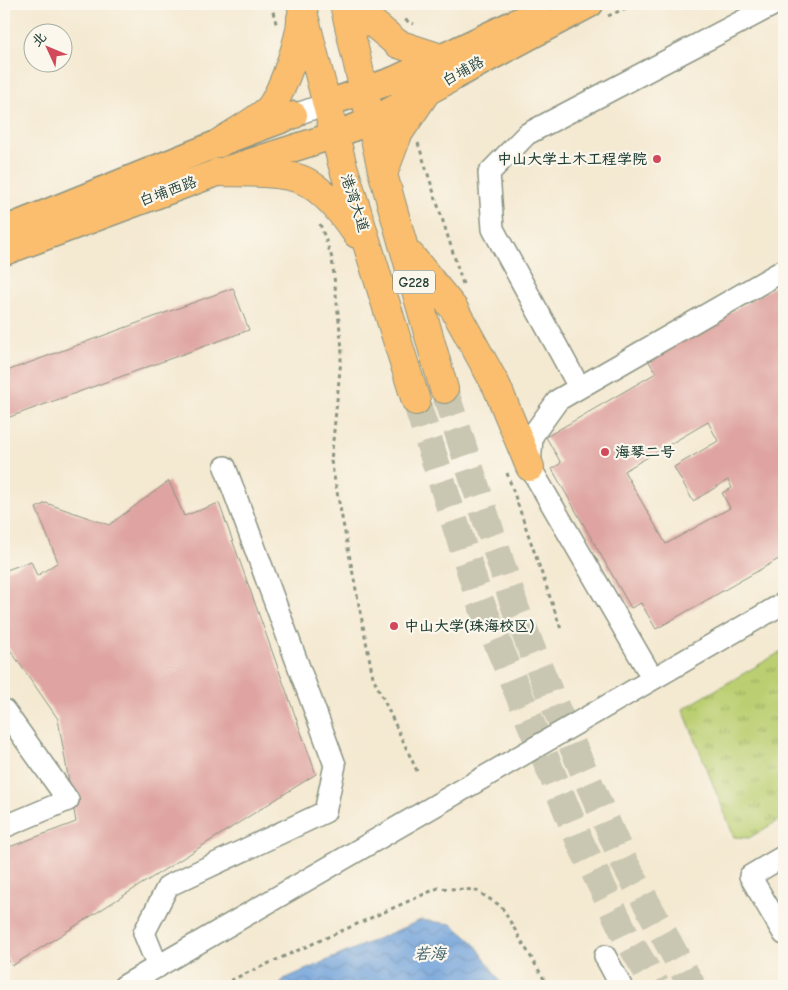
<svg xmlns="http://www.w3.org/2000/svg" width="788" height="990" font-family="'Comic Neue','LXGW WenKai TC',sans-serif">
<defs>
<pattern id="grass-tufts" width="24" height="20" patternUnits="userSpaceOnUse" patternTransform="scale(1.25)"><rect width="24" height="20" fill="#bbcf72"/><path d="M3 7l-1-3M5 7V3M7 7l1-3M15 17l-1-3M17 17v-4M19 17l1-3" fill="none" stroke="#97a95e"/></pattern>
<pattern id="water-waves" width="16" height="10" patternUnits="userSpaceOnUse" patternTransform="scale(1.25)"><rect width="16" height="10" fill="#70a1da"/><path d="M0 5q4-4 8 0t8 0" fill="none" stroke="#5b84b2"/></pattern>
</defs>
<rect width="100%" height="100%" fill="#fbf7ec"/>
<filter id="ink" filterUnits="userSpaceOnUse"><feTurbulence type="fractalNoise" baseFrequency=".02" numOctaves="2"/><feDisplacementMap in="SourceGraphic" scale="10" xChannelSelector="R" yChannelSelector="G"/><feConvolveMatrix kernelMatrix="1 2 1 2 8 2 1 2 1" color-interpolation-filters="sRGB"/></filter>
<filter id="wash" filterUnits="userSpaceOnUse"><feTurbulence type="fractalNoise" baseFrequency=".0096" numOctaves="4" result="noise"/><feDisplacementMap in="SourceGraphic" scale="20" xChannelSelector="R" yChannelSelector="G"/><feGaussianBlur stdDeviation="1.12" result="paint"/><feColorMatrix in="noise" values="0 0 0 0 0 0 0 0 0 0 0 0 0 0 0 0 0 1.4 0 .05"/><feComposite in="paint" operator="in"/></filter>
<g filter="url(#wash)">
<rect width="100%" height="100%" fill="#f4e9d1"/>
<path fill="url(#grass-tufts)" stroke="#6d8653" d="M 784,650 L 784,817 L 749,838 L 734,837 L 683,709 Z"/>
<path fill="url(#water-waves)" stroke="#486f87" d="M 421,920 L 452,924 L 475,944 L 503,986 L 279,986 L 284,979 Z"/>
<g id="blocks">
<path fill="#dfa4a1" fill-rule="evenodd" d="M 784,281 L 784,556 L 656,629 L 641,603 L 631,608 L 552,469 L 561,463 L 546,437 L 656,373 L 648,360 ZM 708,422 L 718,441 L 674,467 L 693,501 L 728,480 L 732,488 L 722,493 L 730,508 L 666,544 L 624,471 Z
M 233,288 L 249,330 L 7,418 L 4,411 L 4,372 Z
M 169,481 L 184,516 L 219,503 L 316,774 L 12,966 L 4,953 L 4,849 L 76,822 L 58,719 L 4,641 L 4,571 L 31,561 L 37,576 L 58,562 L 36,508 L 46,503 L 109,525 Z"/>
</g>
</g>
<g filter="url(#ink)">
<use href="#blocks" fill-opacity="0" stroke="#8a9382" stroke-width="1"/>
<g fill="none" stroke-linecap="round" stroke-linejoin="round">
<path stroke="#c9c7b2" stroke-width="28" stroke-dasharray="28 14" stroke-linecap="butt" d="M 444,389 L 516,610 L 551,697 L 623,860 L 692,986
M 416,401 L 480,601 L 581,844 L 626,936 L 656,986"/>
<g stroke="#8a9382" stroke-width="24">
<path id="minor" d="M 294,115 L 326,104
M 579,387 L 493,229 L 489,173 L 527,134 L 775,4
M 653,679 L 530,467 L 532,436 L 558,400 L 784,270
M 4,710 L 68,800 L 4,827
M 784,856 L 750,876 L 784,934
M 605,956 L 621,986
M 158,967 L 144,933 L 168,886 L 325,812 L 335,765 L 225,467
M 124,986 L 784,603"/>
</g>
<g stroke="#8a9382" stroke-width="29">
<path id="major" d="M 326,104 L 394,80 L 538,12
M 4,230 L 219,143 L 294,115
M 4,252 L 219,172 L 335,135 L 371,121 L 590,4"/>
</g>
<g stroke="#8a9382" stroke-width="30">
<path id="highway" d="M 301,4 L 342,163 L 416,401
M 344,4 L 383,174 L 444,389
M 350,4 L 398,44 L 438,57
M 219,143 C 234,133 253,123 267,111 C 280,100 302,36 301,18
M 219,172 C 244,173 290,170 310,184 C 330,197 343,215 357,234
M 383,174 L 398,134 L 427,91 L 451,78
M 411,256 L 454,309 L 497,387 L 530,467"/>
</g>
<path stroke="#8a9382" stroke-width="3" stroke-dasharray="4 4" stroke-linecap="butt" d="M 271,4 L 277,27
M 608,16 L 635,4
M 405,20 L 414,24
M 418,143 L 463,284
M 320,224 L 332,258 L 342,349 L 331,461 L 373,677 L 417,771
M 507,473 L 561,629
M 225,986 L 229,981 L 438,888 L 475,890 L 501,906 L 548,986"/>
<use href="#minor" stroke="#fff" stroke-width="21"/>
<use href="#major" stroke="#fabe6e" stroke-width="26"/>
<use href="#highway" stroke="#fabe6e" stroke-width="28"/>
</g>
</g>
<g fill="#d1495b" stroke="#fbf7ec" stroke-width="2">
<circle cx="657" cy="159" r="5"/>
<circle cx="605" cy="452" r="5"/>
<circle cx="394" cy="626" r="5"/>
</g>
<g text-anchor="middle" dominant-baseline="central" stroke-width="4.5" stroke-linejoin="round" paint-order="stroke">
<rect fill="#fbf7ec" stroke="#61756b" stroke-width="1" x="393" y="270.5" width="42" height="23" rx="4"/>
<g font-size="14" font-weight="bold" fill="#1f3d34">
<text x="414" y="282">G228</text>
</g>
<g font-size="15" fill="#1f3d34" stroke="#fbf7ec">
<text transform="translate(463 71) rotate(-29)">白埔路</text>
<text transform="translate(168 191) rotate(-20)">白埔西路</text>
<text transform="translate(355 203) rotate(72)">港湾大道</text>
</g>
<g font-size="15" font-weight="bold" fill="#1f3d34" stroke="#fbf7ec" text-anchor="start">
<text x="647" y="159" text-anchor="end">中山大学土木工程学院</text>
<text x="615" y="452">海琴二号</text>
<text x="404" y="626">中山大学(珠海校区)</text>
</g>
<g font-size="16" font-style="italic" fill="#375b66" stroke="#fbf7ec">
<text x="430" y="954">若海</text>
</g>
</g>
<rect width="788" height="990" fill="none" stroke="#fbf7ec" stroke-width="20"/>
<g transform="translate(48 48) rotate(314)"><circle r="24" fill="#fbf7ec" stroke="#a3ada2"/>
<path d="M0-4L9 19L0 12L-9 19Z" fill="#d1495b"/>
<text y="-8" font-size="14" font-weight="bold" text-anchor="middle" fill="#1f3d34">北</text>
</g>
</svg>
